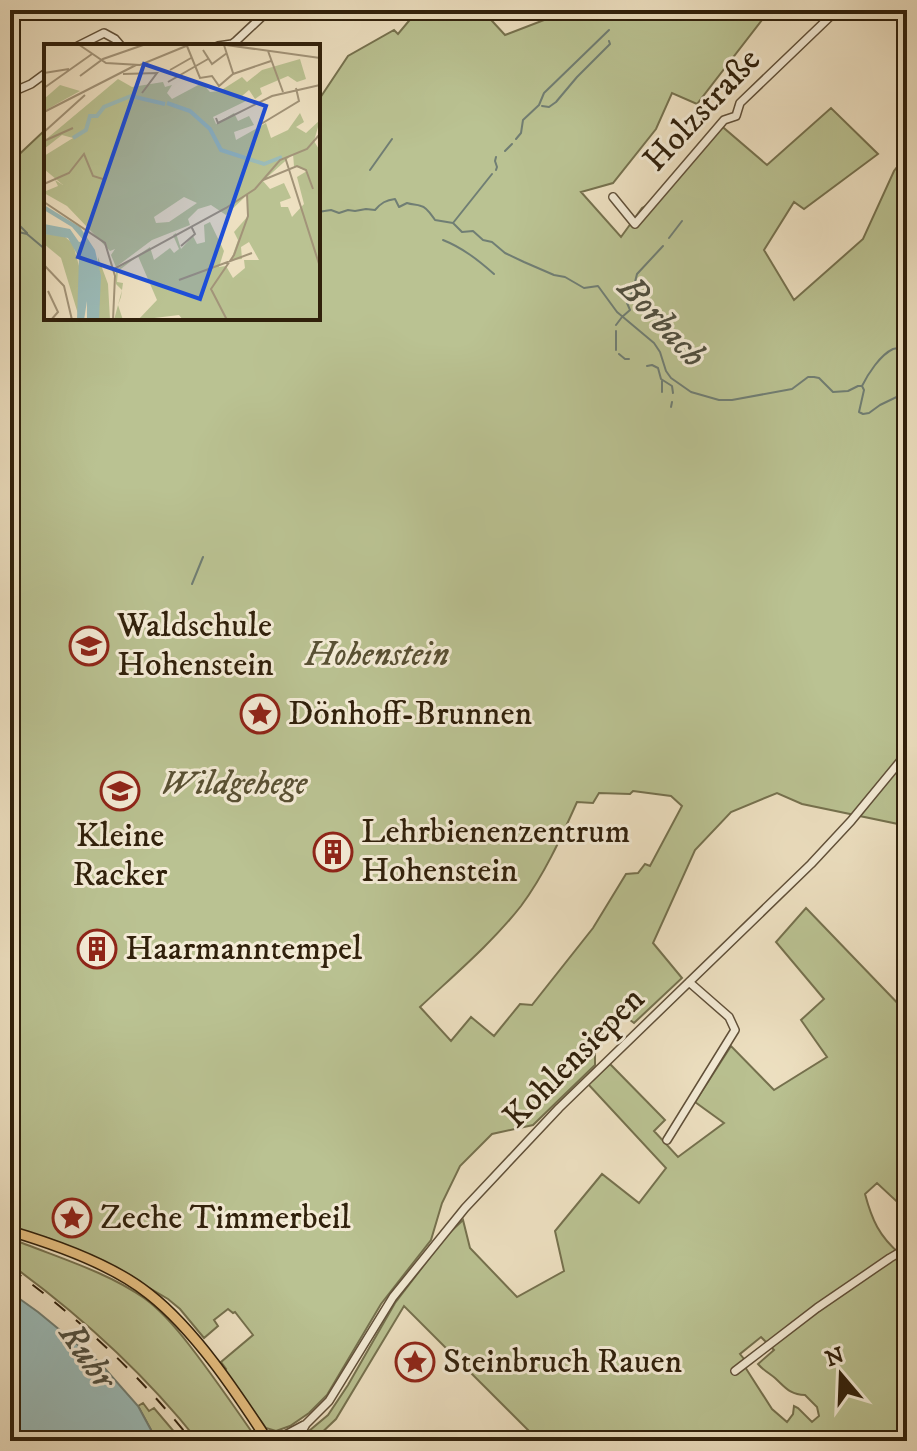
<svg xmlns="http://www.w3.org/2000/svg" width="917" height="1451" font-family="'IM FELL DW Pica',serif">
<rect width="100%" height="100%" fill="#eee1c2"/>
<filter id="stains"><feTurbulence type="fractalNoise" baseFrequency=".0025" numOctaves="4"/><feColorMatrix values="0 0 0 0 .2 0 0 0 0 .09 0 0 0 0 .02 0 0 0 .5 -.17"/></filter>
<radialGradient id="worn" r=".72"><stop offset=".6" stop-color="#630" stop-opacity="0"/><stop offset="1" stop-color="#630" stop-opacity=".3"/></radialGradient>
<path fill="#bac292" stroke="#75714e" stroke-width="2" fill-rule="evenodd" d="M 418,10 L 482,10 L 505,35 L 570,10 L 769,11 L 697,104 L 672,93 L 656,129 L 613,183 L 581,192 L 621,237 L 642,208 L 657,200 L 718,123 L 767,165 L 831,108 L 878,154 L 804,209 L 794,202 L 764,250 L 794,300 L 863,239 L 894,171 L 907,154 L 907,815 L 903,825 L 802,804 L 777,793 L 731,812 L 695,850 L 653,943 L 682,978 L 634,1023 L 622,1014 L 595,1041 L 595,1065 L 533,1125 L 492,1134 L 460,1166 L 442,1203 L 431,1240 L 381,1304 L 327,1395 L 309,1413 L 290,1426 L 276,1431 L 266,1428 L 224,1371 L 226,1369 L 221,1362 L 253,1335 L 235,1312 L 233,1313 L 228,1309 L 214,1320 L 218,1326 L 204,1338 L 180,1309 L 168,1299 L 127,1275 L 50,1239 L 10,1227 L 10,163 L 46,129 L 46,318 L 318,318 L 318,101 L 348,56 L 394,30 L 398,34 ZM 633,791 L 671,796 L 682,806 L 650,866 L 645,864 L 638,873 L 626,874 L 593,928 L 532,1005 L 520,1004 L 494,1036 L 471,1017 L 451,1041 L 420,1007 C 454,975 492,943 521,906 C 544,875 561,838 577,802 L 593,803 L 599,793 L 630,794 Z
M 806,908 L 907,1013 L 907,1211 L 877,1183 L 865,1194 C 872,1220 879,1236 900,1254 L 907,1251 L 907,1441 L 539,1441 L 404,1306 L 336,1419 L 313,1441 L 297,1441 L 328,1415 L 348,1385 L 395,1303 L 447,1235 L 463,1220 L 470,1248 L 517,1297 L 564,1271 L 555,1231 L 602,1174 L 639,1203 L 666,1168 L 588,1084 L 610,1064 L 665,1120 L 654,1131 L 678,1157 L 724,1123 L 695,1102 L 731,1046 L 774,1090 L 827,1057 L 801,1020 L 824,999 L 776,942 ZM 761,1337 L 774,1350 L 758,1364 C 763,1370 769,1373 775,1378 C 785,1387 790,1395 805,1395 L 817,1407 L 819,1416 L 812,1422 L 798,1408 L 794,1406 L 793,1414 L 787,1422 L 772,1409 L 745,1367 L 748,1364 L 740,1354 Z
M 10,1238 C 53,1256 106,1271 144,1298 C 162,1311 177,1329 190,1346 C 214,1377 236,1409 258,1441 L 198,1441 C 144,1373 80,1315 10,1264 Z
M 143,1403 L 149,1411 L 154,1408 L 182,1441 L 157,1441 L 138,1406 Z"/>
<path fill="#9bbcba" stroke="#707e74" stroke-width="2" d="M 10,1292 L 38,1312 L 100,1363 L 138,1406 L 157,1441 L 10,1441 Z"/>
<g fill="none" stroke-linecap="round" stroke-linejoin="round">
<path stroke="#707e74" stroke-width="2" d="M 542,106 L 549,107 L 556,102 L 577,77 L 610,44 L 609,41
M 516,139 L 521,133 L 523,120 L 539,105 L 544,93 L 609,30
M 505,151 L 512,144
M 496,157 L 495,161 L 497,167 L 496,170
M 370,170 L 392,139
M 318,212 L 331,210 L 339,213 L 348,210 L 355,211 L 366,209 L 375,210 C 381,203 386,200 395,199 L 399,207 L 407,203 C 413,205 416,204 421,206 C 427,207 432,216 435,220 L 453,223 L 462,232 L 473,231 L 483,240 L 492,242 L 505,253 L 524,262 L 554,275 L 565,277 L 584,288 L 598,286 L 617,312 L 654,343 L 660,352 L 666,371 L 671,378 L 691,392 L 719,400 L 732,400 L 792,389 L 808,377 L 814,377 L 819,378 L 833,392 L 848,391 L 858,386 L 862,386 L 864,390 L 859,412 L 863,414 L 869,413 L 880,405 L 907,392
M 10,216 L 27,233
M 453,223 L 492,174
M 10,230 L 27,234 L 46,250
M 669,238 L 682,221
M 443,240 C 463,248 478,260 494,274
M 616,325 L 622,317 L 630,310 L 627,303 L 633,290 L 637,274 L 663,246
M 616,331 L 616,350
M 619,354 L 625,359 L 629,359
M 647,366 L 652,365 L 658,368 L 661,379 L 672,386 L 673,393
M 662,381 L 662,392
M 862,386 C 868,374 880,355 893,349 C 897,348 902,348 907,348
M 671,407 L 672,402
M 192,584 L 203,557"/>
<g stroke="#605039" stroke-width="10">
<path id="minor" d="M 78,46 L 104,33 L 115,39 L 121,46
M 218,46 L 232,44 L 236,41 L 269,10
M 10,93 L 31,84 L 46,73
M 613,197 L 635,224 L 724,120 L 736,116 L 740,103 L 837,10
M 667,1140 L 735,1030 L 729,1017 L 689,982
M 735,1371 L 817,1308 L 890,1258 L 907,1248
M 274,1441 L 304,1425
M 290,1441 L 301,1433 L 306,1424 L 329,1401 L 393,1297 L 465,1208 L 559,1108 L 811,864 L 851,821 L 907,753"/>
</g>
<g stroke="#30200b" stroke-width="12">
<path id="major" d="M 10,1231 C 54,1244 113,1265 149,1294 C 195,1330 236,1392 268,1441"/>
</g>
<use href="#minor" stroke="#f4ecd7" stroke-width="7"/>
<use href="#major" stroke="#e7c081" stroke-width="9"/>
<path stroke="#30200b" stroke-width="2" stroke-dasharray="14 14" stroke-linecap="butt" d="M 10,1268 C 78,1317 140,1375 192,1441"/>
</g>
<defs>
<g id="school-ring" transform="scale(2)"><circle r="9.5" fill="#f4ecd7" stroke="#8f2418" stroke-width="1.5"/><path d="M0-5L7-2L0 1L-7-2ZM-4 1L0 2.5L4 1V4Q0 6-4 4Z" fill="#8f2418"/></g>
<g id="sight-ring" transform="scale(2)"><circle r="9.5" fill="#f4ecd7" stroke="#8f2418" stroke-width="1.5"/><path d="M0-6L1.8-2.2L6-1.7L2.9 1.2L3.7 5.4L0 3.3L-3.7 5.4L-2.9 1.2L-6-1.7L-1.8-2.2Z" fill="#8f2418"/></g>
<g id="building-ring" transform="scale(2)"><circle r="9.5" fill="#f4ecd7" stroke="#8f2418" stroke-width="1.5"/><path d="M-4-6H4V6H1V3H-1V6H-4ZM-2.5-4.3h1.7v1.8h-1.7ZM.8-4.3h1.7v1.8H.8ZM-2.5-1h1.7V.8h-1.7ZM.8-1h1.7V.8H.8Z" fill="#8f2418"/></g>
</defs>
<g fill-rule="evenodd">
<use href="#school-ring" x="89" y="646"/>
<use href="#sight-ring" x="260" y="714"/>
<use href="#school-ring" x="120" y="791"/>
<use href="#building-ring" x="333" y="852"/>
<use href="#building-ring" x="97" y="949"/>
<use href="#sight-ring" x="72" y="1218"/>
<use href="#sight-ring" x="415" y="1362"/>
</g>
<g text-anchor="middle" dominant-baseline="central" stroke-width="6" stroke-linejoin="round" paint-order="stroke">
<g font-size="34" fill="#30200b" stroke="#f4ecd7">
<text transform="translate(702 110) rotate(-47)">Holzstraße</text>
<text transform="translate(574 1058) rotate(-45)">Kohlensiepen</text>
</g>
<g font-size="34" fill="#30200b" stroke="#f4ecd7" text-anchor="start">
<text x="117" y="626">Waldschule<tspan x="117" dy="39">Hohenstein</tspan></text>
<text x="288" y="714">Dönhoff-Brunnen</text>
<text x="361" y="832">Lehrbienenzentrum<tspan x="361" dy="39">Hohenstein</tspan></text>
<text x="120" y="836" text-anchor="middle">Kleine<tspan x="120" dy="39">Racker</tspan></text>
<text x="125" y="949">Haarmanntempel</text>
<text x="100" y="1218">Zeche Timmerbeil</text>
<text x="443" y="1362">Steinbruch Rauen</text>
</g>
<g font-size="34" font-style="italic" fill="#595134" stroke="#f4ecd7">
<text x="377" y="655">Hohenstein</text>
<text x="234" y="784">Wildgehege</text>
</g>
<g font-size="36" font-style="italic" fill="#504f40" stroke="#f4ecd7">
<text transform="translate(662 322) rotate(47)">Borbach</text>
<text transform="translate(87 1356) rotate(55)">Ruhr</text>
</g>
</g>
<g transform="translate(44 44)">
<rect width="276" height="276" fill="#eee1c2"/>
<path d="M 256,15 L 262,35 L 253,38 L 244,32 L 216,44 L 218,50 L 211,55 L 205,46 L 198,52 L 202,57 L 169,73 L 172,80 L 190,69 L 194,77 L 205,72 L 210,81 L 190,88 L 192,96 L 222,79 L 227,94 L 244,86 L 256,69 L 260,78 L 252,83 L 262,89 L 276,76 L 270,97 L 276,107 L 276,276 L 139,276 L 135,271 L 94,276 L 113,256 L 94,212 L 74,227 L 73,238 L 79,239 L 77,253 L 74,261 L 79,276 L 70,276 L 78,246 L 72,240 L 72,226 L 106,203 L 110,216 L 126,204 L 130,209 L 135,205 L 129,191 L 132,189 L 137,205 L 149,192 L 153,200 L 161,198 L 160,181 L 166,178 L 180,207 L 175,223 L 182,222 L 189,234 L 201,224 L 200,216 L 215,216 L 205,198 L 197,203 L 198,215 L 187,216 L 194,196 L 190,188 L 204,172 L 203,151 L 182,171 L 167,161 L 154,165 L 144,175 L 146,181 L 108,196 L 72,223 L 67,211 L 71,205 L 66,207 L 23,162 L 0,149 L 0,143 L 2,147 L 14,142 L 11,136 L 19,141 L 0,125 L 0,112 L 29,94 L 18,91 L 0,105 L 0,97 L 74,35 L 88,43 L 119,38 L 121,43 L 128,41 L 123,49 L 128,55 L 158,39 L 166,48 L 176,47 L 198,33 L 203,38 L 218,26 ZM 249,110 L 250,122 L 263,127 L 253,133 L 260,160 L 248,173 L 244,163 L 237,163 L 236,158 L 247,154 L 240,139 L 226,145 L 219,137 ZM 140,153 L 153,159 L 125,178 L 112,179 L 110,173 ZM 16,41 L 36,47 L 0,67 L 0,55 ZM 0,190 L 19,191 L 29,200 L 38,233 L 34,270 L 17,214 L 0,200 ZM 54,213 L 64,240 L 66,276 L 54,274 Z" fill="#bac292" fill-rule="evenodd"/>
<path d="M 0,161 L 36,183 L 51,206 L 57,232 L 55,276 L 43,276 L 43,257 L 40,276 L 33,276 L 35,214 L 24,194 L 0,190 L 0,180 L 26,185 L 35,198 L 40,197 L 28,183 L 0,166 Z" fill="#9bbcba"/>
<path fill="none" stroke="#9bbcba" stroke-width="4" d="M 123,59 L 146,67 L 166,85 L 177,106 L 220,120 L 238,113M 29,94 L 42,86 L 46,72 L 53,72 L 60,63 L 87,52 L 121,60"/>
<path fill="none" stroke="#a29479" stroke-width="2" d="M 34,0 L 62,19 L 96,21 L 147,0M 175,0 L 276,14M 180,1 L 189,29M 143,2 L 156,34 L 168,32 L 175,42 L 189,30 L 227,17M 159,6 L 168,20 L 183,9M 224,7 L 239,48M 126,26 L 147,14M 0,29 L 25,25M 79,30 L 113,29 L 98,49M 36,32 L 59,15 L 102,0M 124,38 L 164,15M 0,44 L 48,10M 0,68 L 92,21M 172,74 L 174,79 L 228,52 L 276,41M 217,80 L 255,57 L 252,44M 0,88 L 41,51M 0,97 L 29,84M 241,113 L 276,223M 219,136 L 253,122 L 262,126 L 269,145M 0,140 L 25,129 L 40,110 L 49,132 L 62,136M 0,158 L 61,199 L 71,232 L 69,276M 137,202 L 151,190 L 147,182M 0,221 L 20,242 L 28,276M 0,225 L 1,252M 70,225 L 182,164 L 211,145 L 236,116 L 263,105 L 276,90M 135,236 L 208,209M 4,247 L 14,268 L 7,276M 183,276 L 167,245 L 190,211 L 204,172 L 203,150"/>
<path fill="#1d4ed8" fill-opacity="0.15" stroke="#1d4ed8" stroke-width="4" d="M 100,20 L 222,62 L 156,255 L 34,213 Z"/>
<rect width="276" height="276" fill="none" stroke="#30200b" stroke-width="4"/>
</g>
<rect width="917" height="1451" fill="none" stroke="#eee1c2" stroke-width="40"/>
<rect x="12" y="12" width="893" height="1427" fill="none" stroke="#30200b" stroke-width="4"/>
<rect x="20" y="20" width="877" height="1411" fill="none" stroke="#30200b" stroke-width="2"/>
<g transform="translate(841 1375) rotate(341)" stroke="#f4ecd7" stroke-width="6" paint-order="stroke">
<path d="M0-6L14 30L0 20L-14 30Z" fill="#30200b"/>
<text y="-12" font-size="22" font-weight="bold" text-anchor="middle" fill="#30200b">N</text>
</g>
<rect width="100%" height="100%" filter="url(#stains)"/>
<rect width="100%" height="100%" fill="url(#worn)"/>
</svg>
